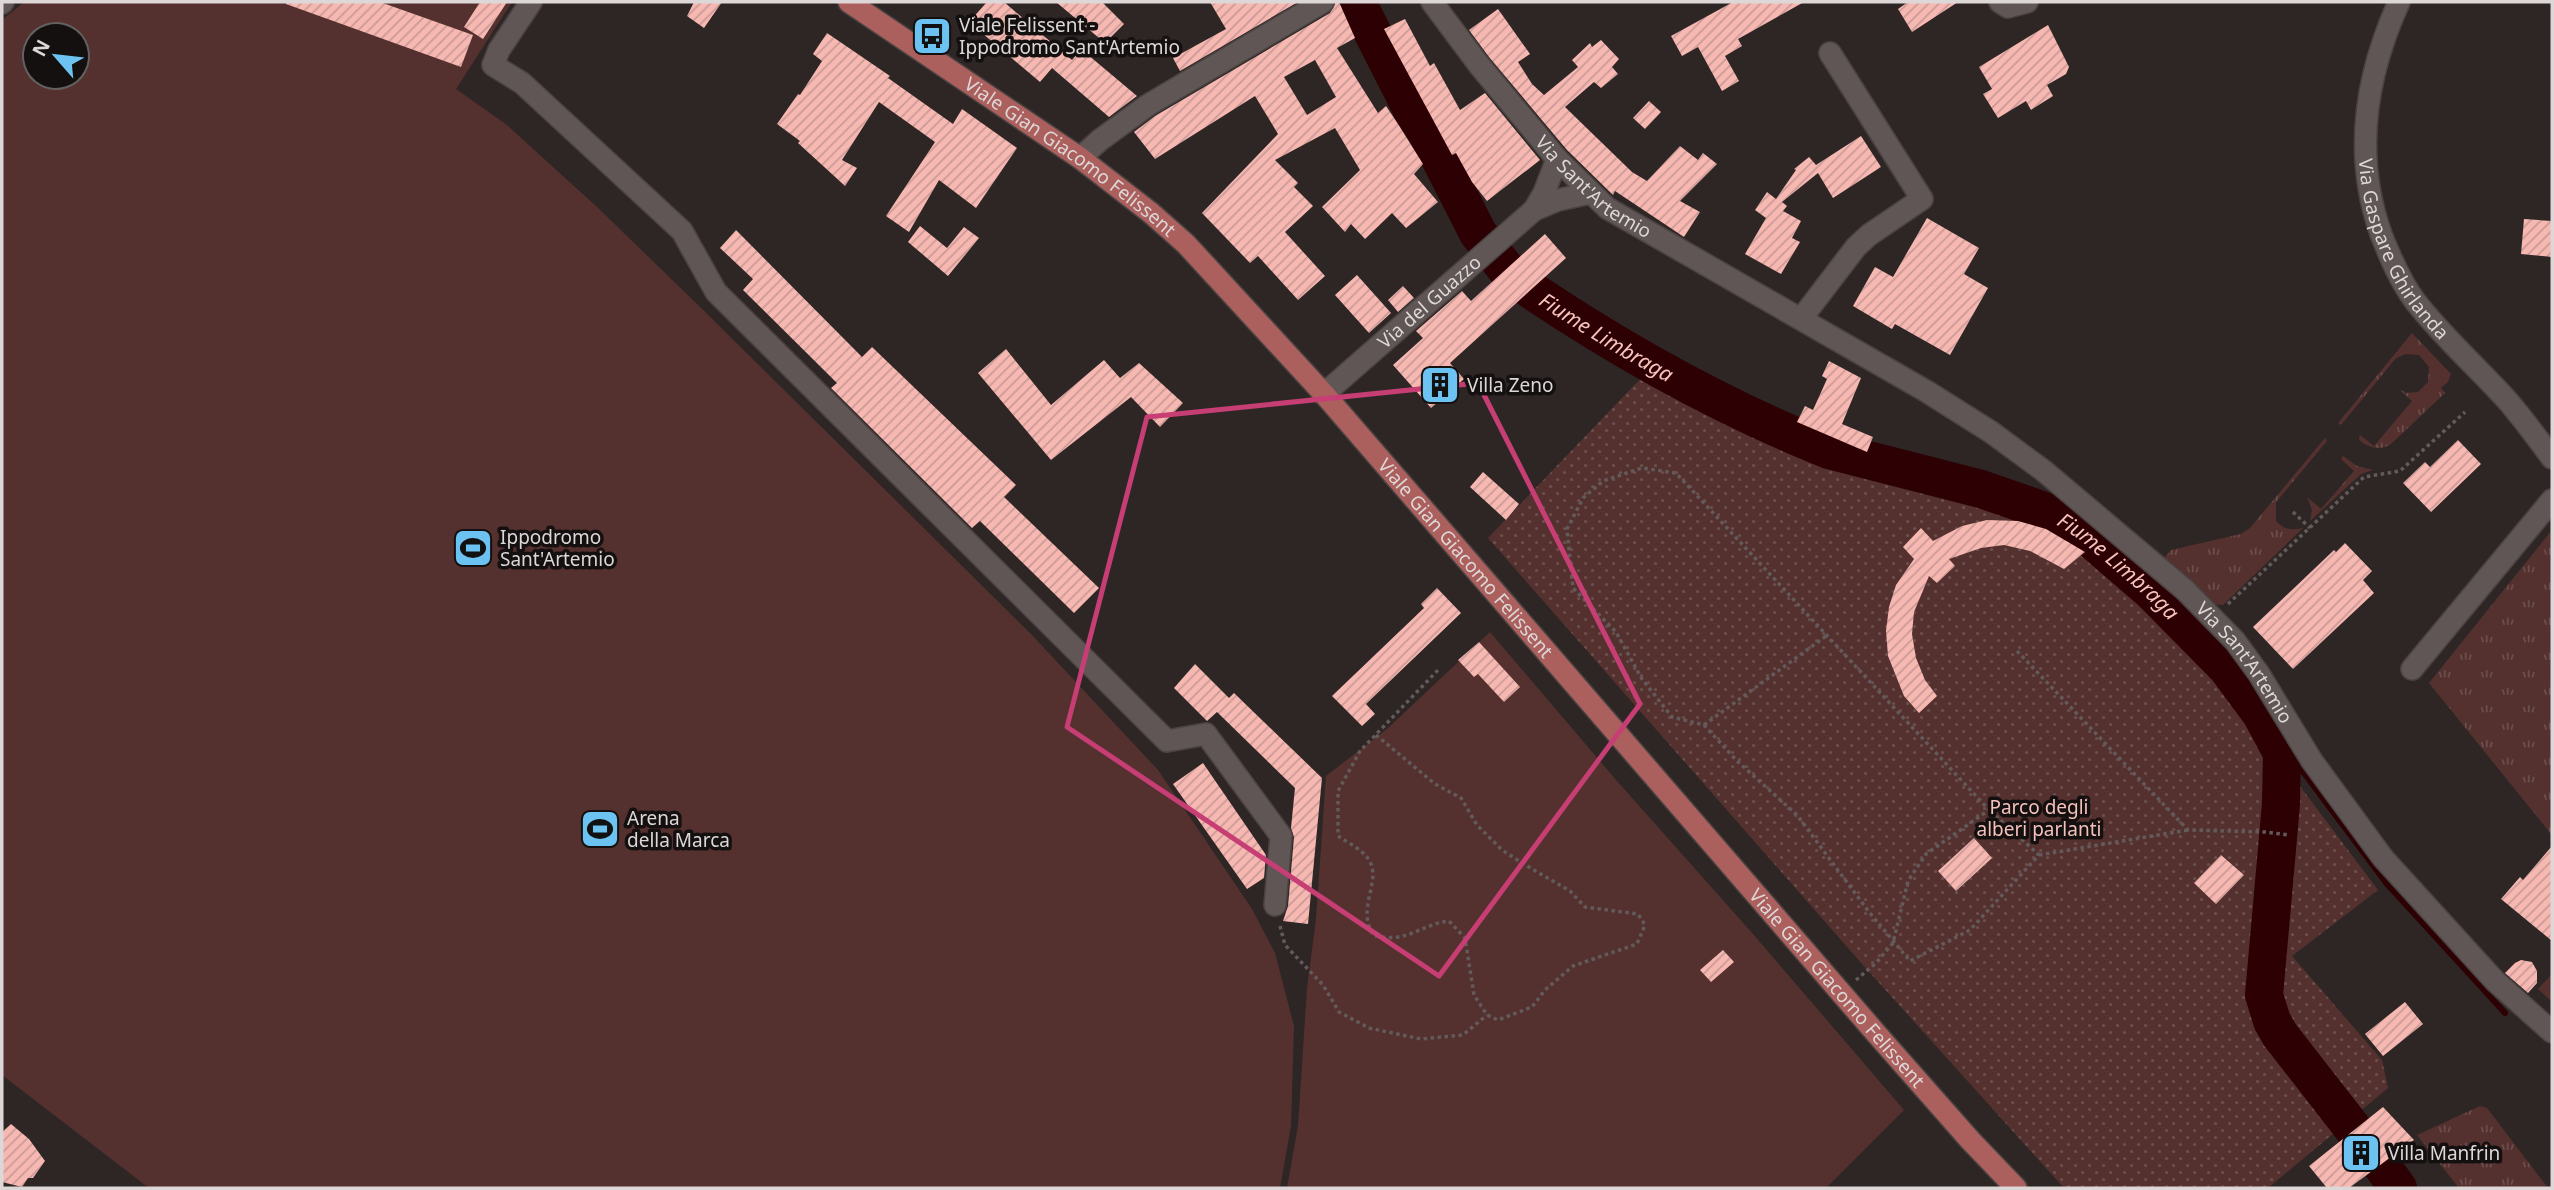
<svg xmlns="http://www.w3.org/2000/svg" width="2554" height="1190" font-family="'Noto Sans',sans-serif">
<defs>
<pattern id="grass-tufts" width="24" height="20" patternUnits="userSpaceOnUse" patternTransform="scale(1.75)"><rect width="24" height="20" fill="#54312e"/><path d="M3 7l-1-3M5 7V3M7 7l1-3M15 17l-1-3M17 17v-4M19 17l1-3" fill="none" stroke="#6c4e4c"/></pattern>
<pattern id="park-dots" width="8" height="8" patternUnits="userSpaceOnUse" patternTransform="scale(1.75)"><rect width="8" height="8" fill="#54312e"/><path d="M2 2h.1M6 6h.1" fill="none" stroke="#6c4e4c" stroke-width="1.8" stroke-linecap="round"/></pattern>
<pattern id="building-hatch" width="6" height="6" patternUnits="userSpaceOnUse" patternTransform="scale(1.75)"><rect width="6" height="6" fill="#f7b8b2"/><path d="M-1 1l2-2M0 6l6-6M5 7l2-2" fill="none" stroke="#ca9a96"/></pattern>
</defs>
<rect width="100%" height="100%" fill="#2e2625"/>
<path fill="url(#grass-tufts)" d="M 2412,333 L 2451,374 L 2448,382 L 2441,388 L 2445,393 L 2391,444 C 2380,451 2369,448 2359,440 L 2360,435 L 2374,446 L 2412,401 L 2399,389 L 2406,393 L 2418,392 L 2428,382 L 2429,367 L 2419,355 L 2405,354 L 2396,358 L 2341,425 L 2338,423 Z
M 2325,438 L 2327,441 L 2276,502 L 2276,521 C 2285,531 2292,530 2303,528 L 2223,605 L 2212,604 L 2162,561 L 2171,550 L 2241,534 L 2250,528 Z
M 2343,456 L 2357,466 L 2373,470 L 2361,474 L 2310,521 L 2312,510 L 2307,497 L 2321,509 L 2354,471 L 2341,459 Z
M 2552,530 L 2552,835 L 2429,683 Z
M 2480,1106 L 2487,1108 L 2548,1188 L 2459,1188 L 2417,1135 Z"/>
<path fill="url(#park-dots)" d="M 1643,376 L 1698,405 L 1823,455 L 1994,500 L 2040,516 L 2070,531 L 2211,666 L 2248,716 L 2273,760 L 2293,777 L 2378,890 L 2292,956 L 2382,1060 L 2388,1088 L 2268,1188 L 2064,1188 L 1863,965 L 1488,538 Z"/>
<path fill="#54312e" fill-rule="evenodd" d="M 24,2 L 512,2 L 456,89 L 507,125 L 597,207 L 694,301 L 1031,634 L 1158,770 L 1252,909 L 1275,953 L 1294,1026 L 1291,1126 L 1280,1188 L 149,1188 L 2,1075 L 2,20 ZM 35,35 L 77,35 L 77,77 L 35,77 Z
M 1490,632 L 1617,781 L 1753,934 L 1904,1110 L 1826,1188 L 1287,1188 L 1298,1126 L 1307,988 L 1316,919 L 1326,776 L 1387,729 Z
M 2552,974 L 2552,1002 L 2538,989 Z"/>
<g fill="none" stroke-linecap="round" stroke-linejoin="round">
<path stroke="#2d0103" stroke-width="6" d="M 2282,753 L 2295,761 L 2387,884 L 2505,1013"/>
<g stroke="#2d0103" stroke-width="38">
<path d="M 1357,2 L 1413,112 L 1427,133 L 1478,233 L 1506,269"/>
<path id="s1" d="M 1531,290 C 1625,353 1724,408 1829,450 L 1981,489 L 2056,515 L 2084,533 L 2150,590 L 2227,668 L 2261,714 L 2282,753 L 2281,804 L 2264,995 L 2272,1021 L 2280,1035 L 2354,1130"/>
<path d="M 2382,1166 L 2398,1188"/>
</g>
</g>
<path fill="url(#building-hatch)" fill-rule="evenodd" d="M 286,2 L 380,2 L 473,35 L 461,67 L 286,4 Z
M 480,2 L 507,2 L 483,39 L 464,27 Z
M 694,2 L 722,2 L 704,28 L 687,16 Z
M 987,2 L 1004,2 L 1072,60 L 1081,49 L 1137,96 L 1109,117 L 1052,68 L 1040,82 L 969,22 Z
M 1056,2 L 1102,2 L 1124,24 L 1105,43 Z
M 1210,2 L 1298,2 L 1180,71 L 1173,58 L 1226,29 Z
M 1336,2 L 1339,2 L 1355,38 L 1337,48 L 1378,113 L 1386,106 L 1398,124 L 1423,164 L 1414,174 L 1438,202 L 1406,228 L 1392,213 L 1365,239 L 1351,224 L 1345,232 L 1322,207 L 1360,170 L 1335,128 L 1275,160 L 1298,183 L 1294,187 L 1313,206 L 1285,232 L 1325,276 L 1298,300 L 1258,256 L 1250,263 L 1202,213 L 1278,134 L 1255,96 L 1155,159 L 1134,132 L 1155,116 L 1330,13 ZM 1315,60 L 1336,97 L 1307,115 L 1284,77 Z
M 1733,2 L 1804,2 L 1738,39 L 1742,46 L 1725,56 L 1739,81 L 1722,91 L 1698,47 L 1682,56 L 1671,36 Z
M 1908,2 L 1958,2 L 1912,32 L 1898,9 Z
M 1498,9 L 1530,54 L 1518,62 L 1532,84 L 1544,95 L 1578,67 L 1572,60 L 1590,43 L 1592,47 L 1601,40 L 1619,59 L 1612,67 L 1618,74 L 1601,88 L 1594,82 L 1565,107 L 1632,172 L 1647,181 L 1680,146 L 1698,160 L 1703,153 L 1717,164 L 1680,201 L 1700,212 L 1684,237 L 1615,191 L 1613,195 L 1567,150 L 1489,57 L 1469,30 Z
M 1405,19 L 1430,66 L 1434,63 L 1460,110 L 1485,93 L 1540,160 L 1487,201 L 1472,182 L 1456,153 L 1452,155 L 1384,29 Z
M 2048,25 L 2069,67 L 2066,74 L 2047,85 L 2053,96 L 2031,110 L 2026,101 L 1998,118 L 1983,94 L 1992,89 L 1979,67 Z
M 827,33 L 890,76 L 888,78 L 953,124 L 962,109 L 1017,148 L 976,208 L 939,180 L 909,232 L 886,216 L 935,142 L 879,102 L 842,160 L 857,168 L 845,186 L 798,143 L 800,141 L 777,124 L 798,94 L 800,95 L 822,61 L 813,54 Z
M 1649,101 L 1661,112 L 1645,129 L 1633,118 Z
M 1861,136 L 1881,167 L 1833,198 L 1818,173 L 1782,202 L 1787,206 L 1783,211 L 1801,221 L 1792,238 L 1800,242 L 1781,274 L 1745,254 L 1766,218 L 1755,210 L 1767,192 L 1776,199 L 1796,170 L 1794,169 L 1809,157 L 1816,165 Z
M 1927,218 L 1979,248 L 1964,274 L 1988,288 L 1950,355 L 1895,324 L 1892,329 L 1853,306 L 1875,267 L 1893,277 Z
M 2524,219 L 2552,221 L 2552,257 L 2521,254 Z
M 920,226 L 947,248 L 964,227 L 979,238 L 948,276 L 908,242 Z
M 736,230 L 862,357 L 872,347 L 1016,485 L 1004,497 L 1099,588 L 1074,613 L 980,521 L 972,528 L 831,388 L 837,383 L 743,290 L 753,279 L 720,248 Z
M 1545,234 L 1566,258 L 1450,363 L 1464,379 L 1431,408 L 1393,365 L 1423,338 L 1416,331 L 1462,291 L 1471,301 Z
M 1357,275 L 1391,313 L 1369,333 L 1335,295 Z
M 1403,286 L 1414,298 L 1398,312 L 1388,300 Z
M 1006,349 L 1051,405 L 1104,360 L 1120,378 L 1139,363 L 1183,403 L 1160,427 L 1131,397 L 1051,460 L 978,373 Z
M 1829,361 L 1861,378 L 1842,424 L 1873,437 L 1867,452 L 1797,422 L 1805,406 L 1813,410 L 1827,379 L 1822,376 Z
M 2458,440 L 2481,464 L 2431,512 L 2403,483 L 2425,462 L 2430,467 Z
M 1483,472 L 1519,504 L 1506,520 L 1470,487 Z
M 1987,520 L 2018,521 L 2046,529 L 2085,552 L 2064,569 L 2030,551 L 2004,545 L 1981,548 L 1949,559 L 1955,566 L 1937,583 L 1929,576 L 1914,612 L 1912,634 L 1916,658 L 1925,680 L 1937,696 L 1919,713 L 1904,696 L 1888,656 L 1886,631 L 1889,607 L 1896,585 L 1914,559 L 1903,547 L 1921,528 L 1933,541 L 1962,526 Z
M 2345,543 L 2372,571 L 2363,580 L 2374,593 L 2293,669 L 2253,627 L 2334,550 L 2336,552 Z
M 1437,588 L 1461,613 L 1366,704 L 1375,714 L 1362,726 L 1332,696 L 1424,608 L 1421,604 Z
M 1479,642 L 1520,687 L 1504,702 L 1478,674 L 1474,677 L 1458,660 Z
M 1195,664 L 1229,698 L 1234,693 L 1322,778 L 1308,924 L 1283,921 L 1288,906 L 1294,837 L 1291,828 L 1295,788 L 1217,712 L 1207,721 L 1174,688 Z
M 1203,763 L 1266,855 L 1264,878 L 1247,889 L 1173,784 Z
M 1974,838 L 1992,858 L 1956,891 L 1938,871 Z
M 2552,846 L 2552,941 L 2501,899 L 2520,877 L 2523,880 Z
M 2221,855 L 2244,875 L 2216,904 L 2194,883 Z
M 1723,950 L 1734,962 L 1711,982 L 1700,970 Z
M 2521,960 L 2532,962 L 2537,971 L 2537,983 L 2528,993 L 2505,973 L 2515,963 Z
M 2405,1002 L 2423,1024 L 2383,1056 L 2365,1034 Z
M 2383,1107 L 2414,1140 L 2349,1188 L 2327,1188 L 2309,1166 Z
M 11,1124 L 29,1139 L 45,1161 L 33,1178 L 28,1178 L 22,1187 L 2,1182 L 2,1132 Z"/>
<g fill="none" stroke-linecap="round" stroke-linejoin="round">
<g stroke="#4a4342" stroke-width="24">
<g id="minor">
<path d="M 531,2 L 499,50 L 493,65 L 522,83 L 682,231 L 716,292 L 1167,741 L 1206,734 L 1281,836 L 1275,905"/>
<path id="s2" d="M 1432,2 L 1479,65 L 1557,159 L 1607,208 L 1926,391 L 1991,432 L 2044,471 L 2185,590 L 2235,641 L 2259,674 L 2312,761 L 2383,858 L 2495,981 L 2552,1032"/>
<path d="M 2000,2 L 2008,7 L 2027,2"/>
<path id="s3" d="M 2399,2 C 2365,77 2353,155 2381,234 C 2390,257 2400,281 2415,301 C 2442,336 2476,366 2506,399 C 2522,417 2537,438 2552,458"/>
<path d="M 2,3 L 3,2"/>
<path d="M 1080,158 L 1100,140 L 1148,105 L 1323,2"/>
<path d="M 1557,159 L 1544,193 L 1534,210 L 1558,200 L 1590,193"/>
<path d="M 1801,319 L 1856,247 L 1869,235 L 1922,199 L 1830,53"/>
<path id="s4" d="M 1324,394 L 1534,210"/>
<path d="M 2412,669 L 2552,500"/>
</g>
</g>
<g stroke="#4a4342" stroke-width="24">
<g id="major">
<path id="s5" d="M 849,2 L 1080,158 L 1151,213 L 1186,244 L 1324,394 L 1874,1031 L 1970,1140 L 2016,1188"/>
</g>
</g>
<path stroke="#635b5b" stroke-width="3.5" stroke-dasharray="3.5 3.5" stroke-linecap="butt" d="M 2293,512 L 2310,528
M 2228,604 L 2364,477 L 2400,471 L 2465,412
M 2017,651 L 2188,830 L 2265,832 L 2289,835
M 1704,725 L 1826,636
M 1376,735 L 1435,784 L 1461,798 L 1477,825 L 1502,850 L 1522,863 L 1570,891 L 1585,907 L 1638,914 L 1645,925 L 1637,944 L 1573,966 L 1545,990 L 1532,1007 L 1498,1020 L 1487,1015 L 1474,995 L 1465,938 L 1449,921 C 1430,923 1416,934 1398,937 C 1390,938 1382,937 1374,936 C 1354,907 1386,878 1366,856 C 1359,848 1347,842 1338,836 L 1338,791 L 1360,751 L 1439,669
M 2039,855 L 2188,830
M 1280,926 L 1285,945 L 1323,985 L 1339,1012 L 1369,1028 L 1421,1039 L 1463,1035 L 1487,1015
M 1856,980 L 1876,963 L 1893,943 L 1908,881 L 1926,854 L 1989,810 L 1676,473 L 1642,468 L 1603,481 L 1583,498 L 1567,529 L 1573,588 L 1616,632 L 1642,679 L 1672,717 L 1704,725 L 1736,760 L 1797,815 L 1869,912 L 1910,961 L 1970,930 L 2039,855 L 1989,810"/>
<use href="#minor" stroke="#5f5655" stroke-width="21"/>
<use href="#major" stroke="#ac605d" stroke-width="21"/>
</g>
<path fill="none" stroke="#c73e74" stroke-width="5" stroke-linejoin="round" d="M 1478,383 L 1640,704 L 1439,976 L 1067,727 L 1147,417 Z"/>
<defs>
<g id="bus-square" transform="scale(2.0125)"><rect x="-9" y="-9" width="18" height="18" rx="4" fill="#6cc3f2" stroke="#141010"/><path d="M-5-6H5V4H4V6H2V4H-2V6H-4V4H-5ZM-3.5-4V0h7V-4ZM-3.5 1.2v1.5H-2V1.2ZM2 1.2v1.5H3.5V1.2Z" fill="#111"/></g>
<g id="building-square" transform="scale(2.0125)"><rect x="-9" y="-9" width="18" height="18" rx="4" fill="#6cc3f2" stroke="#141010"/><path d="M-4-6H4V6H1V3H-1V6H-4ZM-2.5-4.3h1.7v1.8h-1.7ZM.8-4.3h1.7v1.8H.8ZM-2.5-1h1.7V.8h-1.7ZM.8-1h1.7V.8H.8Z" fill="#111"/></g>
<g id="stadium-square" transform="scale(2.0125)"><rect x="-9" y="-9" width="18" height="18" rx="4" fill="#6cc3f2" stroke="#141010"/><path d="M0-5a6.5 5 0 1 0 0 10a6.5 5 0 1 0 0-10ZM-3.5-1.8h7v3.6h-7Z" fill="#111"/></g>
</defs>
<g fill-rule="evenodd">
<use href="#bus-square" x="932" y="36"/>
<use href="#building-square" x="1440" y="385"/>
<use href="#stadium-square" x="473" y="548"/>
<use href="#stadium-square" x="600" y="829"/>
<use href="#building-square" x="2361" y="1153"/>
</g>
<g text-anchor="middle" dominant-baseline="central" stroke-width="7" stroke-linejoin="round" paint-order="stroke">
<g font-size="19" fill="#ddd7d7" stroke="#141010" text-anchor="start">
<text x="959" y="25">Viale Felissent -<tspan x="959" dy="22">Ippodromo Sant'Artemio</tspan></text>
<text x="1467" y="385">Villa Zeno</text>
<text x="500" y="537">Ippodromo<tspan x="500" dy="22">Sant'Artemio</tspan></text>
<text x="627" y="818">Arena<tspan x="627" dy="22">della Marca</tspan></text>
<text x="2388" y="1153">Villa Manfrin</text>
</g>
<g font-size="19" fill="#ddd7d7" stroke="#141010">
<text stroke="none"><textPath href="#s5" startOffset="270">Viale Gian Giacomo Felissent</textPath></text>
<text stroke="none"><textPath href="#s2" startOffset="247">Via Sant'Artemio</textPath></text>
<text stroke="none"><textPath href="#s3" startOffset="261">Via Gaspare Ghirlanda</textPath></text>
<text stroke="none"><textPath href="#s4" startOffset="140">Via del Guazzo</textPath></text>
<text stroke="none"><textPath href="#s5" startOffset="836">Viale Gian Giacomo Felissent</textPath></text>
<text stroke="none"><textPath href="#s2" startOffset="1060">Via Sant'Artemio</textPath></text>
<text stroke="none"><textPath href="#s5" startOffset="1404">Viale Gian Giacomo Felissent</textPath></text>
</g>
<g font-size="19" fill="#f5c0bb" stroke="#141010">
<text x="2039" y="807">Parco degli<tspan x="2039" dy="22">alberi parlanti</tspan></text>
</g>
<g font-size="21" font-style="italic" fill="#f8c2bd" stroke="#141010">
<text stroke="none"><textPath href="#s1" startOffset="89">Fiume Limbraga</textPath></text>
<text stroke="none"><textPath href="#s1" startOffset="656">Fiume Limbraga</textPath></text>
</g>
</g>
<rect width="2554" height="1190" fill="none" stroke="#ddd7d7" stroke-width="7"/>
<g transform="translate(56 56) rotate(298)"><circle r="33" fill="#141010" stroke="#646060" stroke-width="2"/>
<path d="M0-5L12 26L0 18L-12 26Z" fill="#6cc3f2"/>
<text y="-10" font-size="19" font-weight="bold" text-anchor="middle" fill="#ddd7d7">N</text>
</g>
</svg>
